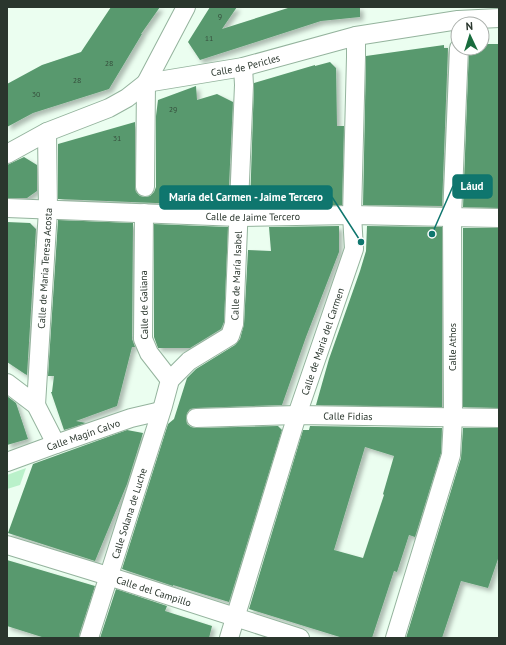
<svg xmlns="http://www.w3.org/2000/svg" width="506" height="645" font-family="'PT Sans',sans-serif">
<defs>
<filter id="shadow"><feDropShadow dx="3.5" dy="3.5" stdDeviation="2" flood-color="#0004"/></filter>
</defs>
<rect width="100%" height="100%" fill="#ebfef0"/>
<path fill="#baf1ca" d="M 26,468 L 20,485 L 7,489 L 7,475 Z"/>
<path fill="#59996e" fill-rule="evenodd" filter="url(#shadow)" d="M 111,7 L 160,7 L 141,34 L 142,34 L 109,89 L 33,113 L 7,127 L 7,84 L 42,65 L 81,52 Z
M 210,7 L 237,7 L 222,29 L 291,7 L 360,7 L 360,17 L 321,21 L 200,60 L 188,42 Z
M 482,44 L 499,44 L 499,208 L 463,207 L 469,48 L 482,48 Z
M 444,45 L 444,48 L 448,48 L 442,206 L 363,205 L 366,56 Z
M 330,62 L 336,68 L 337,126 L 344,126 L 342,205 L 267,206 L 267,205 L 250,205 L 254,83 L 315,65 L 315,66 Z
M 196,86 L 197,100 L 217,94 L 233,102 L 228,206 L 58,199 L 58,144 L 135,122 L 135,187 L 136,192 L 140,196 L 145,197 L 150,196 L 154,192 L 156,187 L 156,116 L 158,100 Z
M 24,157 L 37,165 L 37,191 L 27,198 L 7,198 L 7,165 Z
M 58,220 L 133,223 L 132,339 L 135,347 L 132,347 L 117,406 L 76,421 L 86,423 L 64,430 L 51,392 L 52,392 L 54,376 L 48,376 Z
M 7,222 L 30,223 L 36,229 L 27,375 L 25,374 L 7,362 Z
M 154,224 L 228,227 L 224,322 L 221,329 L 190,348 L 158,348 L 154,337 Z
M 339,226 L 339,252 L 306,337 L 282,405 L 196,408 L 190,409 L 187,413 L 186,419 L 187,424 L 191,427 L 196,428 L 278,426 L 282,430 L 229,602 L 173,585 L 173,586 L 122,569 L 168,424 L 174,419 L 187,378 L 196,369 L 235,345 L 240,339 L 244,324 L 248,250 L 271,251 L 269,227 Z
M 367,226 L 442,227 L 442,407 L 316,405 L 329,359 L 360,271 L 366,251 Z
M 463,228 L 499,228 L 499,408 L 463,407 Z
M 7,396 L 16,403 L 28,439 L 7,445 Z
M 310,426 L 442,428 L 441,453 L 415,537 L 409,535 L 397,572 L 394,571 L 372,638 L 343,638 L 249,609 L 303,430 L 309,430 ZM 365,447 L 394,456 L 383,494 L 384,495 L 363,558 L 334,550 Z
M 463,428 L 499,428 L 499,556 L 488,588 L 461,581 L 442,638 L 406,638 L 461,458 Z
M 127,430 L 143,433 L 127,484 L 95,561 L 8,533 L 33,464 Z
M 7,560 L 95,586 L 79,635 L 79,638 L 45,638 L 7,626 Z
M 116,589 L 167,606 L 165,611 L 212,626 L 209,638 L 100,638 Z"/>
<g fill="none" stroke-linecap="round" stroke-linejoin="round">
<g stroke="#94b39d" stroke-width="20">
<g id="minor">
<path id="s1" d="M 7,154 L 47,132 L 109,108 L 127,98 L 146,83 L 243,67 L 356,36 L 458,20 L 499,18"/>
<path d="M 145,187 L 146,83 L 186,7"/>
<path id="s2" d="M 7,208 L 239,217 L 352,215 L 499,218"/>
<path id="s3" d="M 170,380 L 189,361 L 230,336 L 234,324 L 244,85 L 243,67"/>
<path d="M 7,383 L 36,405 L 56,444"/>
<path id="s4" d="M 36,405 L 48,210 L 47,132"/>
<path id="s5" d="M 196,418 L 297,415 L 499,418"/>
<path id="s6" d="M 7,462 L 56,444 L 131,418 L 161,411"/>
<path id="s7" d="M 7,545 L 108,576 L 300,638"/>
<path id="s8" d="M 89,638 L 163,406 L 170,380 L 149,353 L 143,339 L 144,213"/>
<path id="s9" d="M 229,638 L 297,415 L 354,249 L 352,215 L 356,57 L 356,36"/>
<path d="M 395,638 L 451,455 L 453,417 L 452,217 L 459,48"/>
</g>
</g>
<use href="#minor" stroke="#fff" stroke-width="18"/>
</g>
<g text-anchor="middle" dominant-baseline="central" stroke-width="3.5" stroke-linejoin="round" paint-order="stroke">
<g font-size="8" fill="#364f3d">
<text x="220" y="16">9</text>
<text x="209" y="38">11</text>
<text x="109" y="63">28</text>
<text x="77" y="80">28</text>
<text x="36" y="94">30</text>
<text x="173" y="109">29</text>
<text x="117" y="138">31</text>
</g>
<g font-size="10" fill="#2a362d" stroke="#fff">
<text stroke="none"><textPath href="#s1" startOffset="258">Calle de Pericles</textPath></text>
<text stroke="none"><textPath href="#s2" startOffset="246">Calle de Jaime Tercero</textPath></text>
<text stroke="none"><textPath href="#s4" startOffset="137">Calle de María Teresa Acosta</textPath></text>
<text stroke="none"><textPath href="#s3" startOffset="136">Calle de María Isabel</textPath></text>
<text transform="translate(144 305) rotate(-91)">Calle de Galiana</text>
<text stroke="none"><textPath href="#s9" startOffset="311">Calle de María del Carmen</textPath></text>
<text transform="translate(452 347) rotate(-90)">Calle Athos</text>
<text stroke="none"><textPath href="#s5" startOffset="152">Calle Fidias</textPath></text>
<text stroke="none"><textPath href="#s6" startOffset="81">Calle Magín Calvo</textPath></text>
<text stroke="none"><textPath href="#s8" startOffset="131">Calle Solana de Luche</textPath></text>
<text stroke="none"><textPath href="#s7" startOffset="154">Calle del Campillo</textPath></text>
</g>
</g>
<path fill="none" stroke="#0f766e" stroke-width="1.5" d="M432 234L453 186M361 242L332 197"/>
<g fill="#0f766e" stroke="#fff" stroke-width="1.5">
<circle cx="432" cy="234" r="4"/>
<circle cx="361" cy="242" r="4"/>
</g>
<g fill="#0f766e" stroke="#0f766e" stroke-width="1.5">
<rect x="453" y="175" width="39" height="23" rx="4"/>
<rect x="160" y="186" width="172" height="23" rx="4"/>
</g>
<g font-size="11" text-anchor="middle" font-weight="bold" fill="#fff">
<text x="472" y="190">Láud</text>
<text x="246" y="201">María del Carmen - Jaime Tercero</text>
</g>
<rect width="506" height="645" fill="none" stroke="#2a362d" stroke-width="16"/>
<g transform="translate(470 36) rotate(356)"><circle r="19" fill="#ffffff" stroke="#aaafab"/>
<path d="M0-3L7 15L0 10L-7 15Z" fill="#186c3d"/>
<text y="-6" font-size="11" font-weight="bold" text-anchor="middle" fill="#2a362d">N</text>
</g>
</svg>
